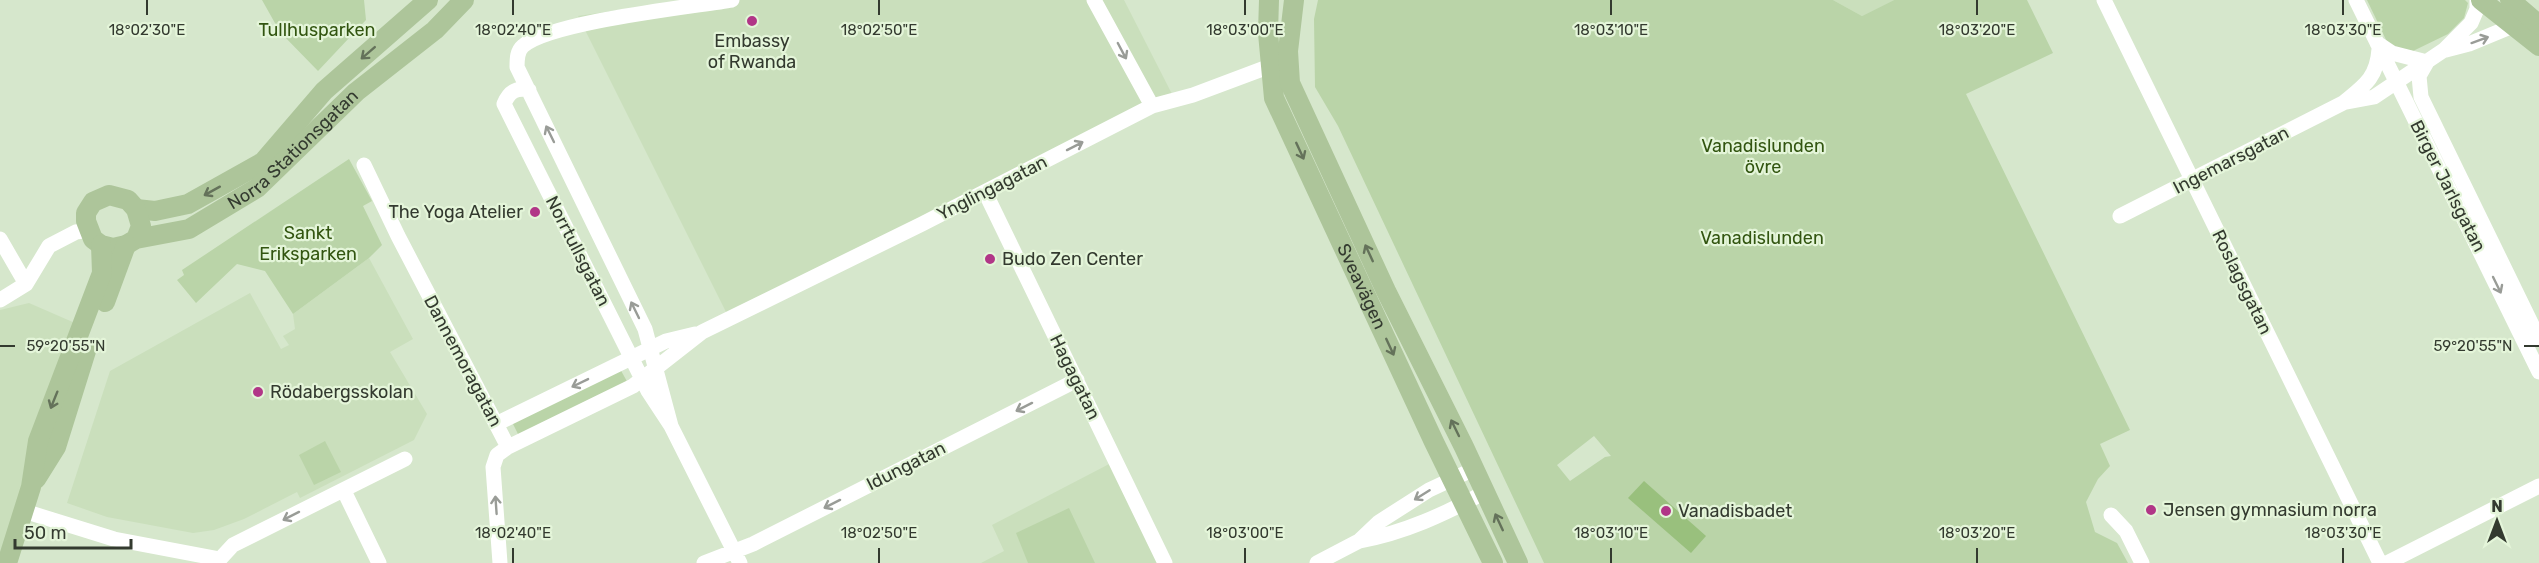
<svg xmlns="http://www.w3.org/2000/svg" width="2539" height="563" font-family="Rubik,sans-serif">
<rect width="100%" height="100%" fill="#d6e7cc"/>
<path fill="#cadfbc" d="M 686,0 L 1124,0 L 1173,96 L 730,320 L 578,16 Z
M 1833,0 L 1894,0 L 1862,16 Z
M 369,258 L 413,339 L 390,352 L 427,414 L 414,440 L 300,498 L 297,492 L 244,519 L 214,530 L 193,533 L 107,517 L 67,503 L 110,371 L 250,293 L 281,349 L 289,345 L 283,336 L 295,329 L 293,314 Z
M 29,303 L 75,323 L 0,563 L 0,310 Z
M 1113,462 L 1163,563 L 981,563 L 1004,551 L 992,525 Z"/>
<path fill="#bad4a8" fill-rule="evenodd" d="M 262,0 L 364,0 L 366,20 L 318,71 L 280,32 Z
M 1318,0 L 1833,0 L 1862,16 L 1894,0 L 2027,0 L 2053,53 L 1966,94 L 2130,430 L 2100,444 L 2110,466 L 2098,479 L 2086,502 L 2095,532 L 2117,543 L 2128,563 L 1544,563 L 1338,126 L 1315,87 L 1314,19 ZM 1594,436 L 1611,456 L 1605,457 L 1570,481 L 1557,465 Z
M 2367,0 L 2465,0 L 2468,3 L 2464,18 L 2448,34 L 2413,51 L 2389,46 Z
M 349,159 L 372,201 L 363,206 L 382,245 L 369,258 L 293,314 L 265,271 L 237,264 L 196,303 L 177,280 L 184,275 L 182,270 Z
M 619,367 L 629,385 L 520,438 L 511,420 Z
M 325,441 L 341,472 L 314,485 L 299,455 Z
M 1069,508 L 1095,563 L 1028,563 L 1016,533 Z"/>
<path fill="#99c07d" d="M 1644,481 L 1706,536 L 1691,553 L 1628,498 Z"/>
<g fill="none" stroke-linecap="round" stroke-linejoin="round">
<path stroke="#fff" stroke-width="15" d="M 1094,0 L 1152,106
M 2104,0 L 2380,563
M 2356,0 L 2539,372
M 2377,43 L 2392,53 L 2427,62
M 2446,50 L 2469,44 L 2515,25
M 2427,62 L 2419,76 L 2421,97 L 2539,339
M 529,90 C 516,87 509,92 504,104 L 648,391 L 671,426 L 740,563
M 2347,102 L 2374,97 L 2444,50 L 2471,23 L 2477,9 L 2477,0
M 364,165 L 398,236 L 508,447
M 985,192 L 1165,563
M 2120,216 L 2343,103 C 2364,86 2377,78 2379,49
M 0,239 L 26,284
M 0,300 L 26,284 L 49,246 L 76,232 L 88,230
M 496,424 L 666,341 L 695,334
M 671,426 L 645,329 L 517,67 C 517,59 517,51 523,46 C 550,22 690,7 732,0
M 344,491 L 379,563
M 24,511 L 114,539 L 220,559
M 2111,515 L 2126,531 L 2142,563
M 1359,541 C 1404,533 1445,514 1485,492
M 220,559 L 233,545 L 405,459
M 500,563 L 493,467 L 497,455 L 508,447 L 633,386 L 702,332 L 922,224 L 1152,106 L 1193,95 L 1281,62
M 704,563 L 753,544 L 1077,380
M 1317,563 L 1359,541 L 1379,522 L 1429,490 L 1474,469
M 2387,563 L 2539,486"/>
<g stroke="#adc59a" stroke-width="20">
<path id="s1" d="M 1269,0 L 1268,33 L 1274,98 L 1434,442 L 1493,563"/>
<path d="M 1294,0 L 1288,51 L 1290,83 L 1386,291 L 1464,447 L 1518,563"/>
<path d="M 2481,0 L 2539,46"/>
<path d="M 2510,0 L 2539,25"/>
<path d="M 136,209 L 155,211 L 188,204 L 263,162 L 324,91 L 428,0"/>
<path id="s2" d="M 136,239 L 141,226 L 136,209 L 128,200 L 109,195 L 93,202 L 86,213 L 86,221 L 93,239 L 101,245 L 113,248 L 126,245 L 136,239 L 189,229 L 257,188 L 356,92 L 435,30 L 464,0"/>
<path d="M 105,302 L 126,245"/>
<path d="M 36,479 L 56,447 L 86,351"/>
<path d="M 7,563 L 31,487 L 38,441 L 102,273 L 101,245"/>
</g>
</g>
<defs><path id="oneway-shaft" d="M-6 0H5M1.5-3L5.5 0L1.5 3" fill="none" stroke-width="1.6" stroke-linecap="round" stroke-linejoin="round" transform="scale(1.5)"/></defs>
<g stroke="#999c97">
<use href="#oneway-shaft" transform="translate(2480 40) rotate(-20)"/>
<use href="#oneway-shaft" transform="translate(1122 51) rotate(62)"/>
<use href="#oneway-shaft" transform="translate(550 134) rotate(-116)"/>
<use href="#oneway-shaft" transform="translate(1075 146) rotate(-27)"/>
<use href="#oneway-shaft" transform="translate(2497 285) rotate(64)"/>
<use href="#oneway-shaft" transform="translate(635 310) rotate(-116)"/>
<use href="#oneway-shaft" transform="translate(580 383) rotate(154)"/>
<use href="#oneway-shaft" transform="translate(1024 407) rotate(153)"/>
<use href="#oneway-shaft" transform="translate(1422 495) rotate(148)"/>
<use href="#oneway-shaft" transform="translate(832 504) rotate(153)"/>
<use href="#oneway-shaft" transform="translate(496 505) rotate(-94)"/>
<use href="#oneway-shaft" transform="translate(291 516) rotate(153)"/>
</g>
<g stroke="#64725a">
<use href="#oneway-shaft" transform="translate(368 53) rotate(139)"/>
<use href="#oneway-shaft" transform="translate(1300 151) rotate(65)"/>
<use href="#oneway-shaft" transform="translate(212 191) rotate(151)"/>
<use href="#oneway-shaft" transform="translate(1369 253) rotate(-115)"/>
<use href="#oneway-shaft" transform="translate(1390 347) rotate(65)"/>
<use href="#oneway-shaft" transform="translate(54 400) rotate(112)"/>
<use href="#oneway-shaft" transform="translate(1455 428) rotate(-116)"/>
<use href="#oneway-shaft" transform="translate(1499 522) rotate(-115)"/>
</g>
<path fill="none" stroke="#333a2f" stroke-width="2" d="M 147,0 L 147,15M 513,0 L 513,15M 879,0 L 879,15M 1245,0 L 1245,15M 1611,0 L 1611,15M 1977,0 L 1977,15M 2343,0 L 2343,15M 0,346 L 15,346M 2524,346 L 2539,346M 513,548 L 513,563M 879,548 L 879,563M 1245,548 L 1245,563M 1611,548 L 1611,563M 1977,548 L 1977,563M 2343,548 L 2343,563"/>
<g fill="#b13687" stroke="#e4f5d9" stroke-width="2">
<circle cx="752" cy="21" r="6"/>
<circle cx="535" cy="212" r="6"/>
<circle cx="990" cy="259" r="6"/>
<circle cx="258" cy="392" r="6"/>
<circle cx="2151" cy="510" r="6"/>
<circle cx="1666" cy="511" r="6"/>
</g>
<g text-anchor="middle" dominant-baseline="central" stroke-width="4.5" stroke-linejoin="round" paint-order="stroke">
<g font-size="18" fill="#325510" stroke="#e4f5d9">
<text x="317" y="30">Tullhusparken</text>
<text x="1763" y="146">Vanadislunden<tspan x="1763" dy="21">övre</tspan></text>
<text x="308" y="233">Sankt<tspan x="308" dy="21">Eriksparken</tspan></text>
<text x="1762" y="238">Vanadislunden</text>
</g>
<g font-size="18" fill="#333a2f" stroke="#e4f5d9" text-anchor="start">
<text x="752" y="41" text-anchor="middle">Embassy<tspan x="752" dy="21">of Rwanda</tspan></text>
<text x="523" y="212" text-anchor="end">The Yoga Atelier</text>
<text x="1002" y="259">Budo Zen Center</text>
<text x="270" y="392">Rödabergsskolan</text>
<text x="2163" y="510">Jensen gymnasium norra</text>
<text x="1678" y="511">Vanadisbadet</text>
</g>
<g font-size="18" fill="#333a2f" stroke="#e4f5d9">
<text stroke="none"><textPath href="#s2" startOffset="354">Norra Stationsgatan</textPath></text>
<text transform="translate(2231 160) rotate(-27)">Ingemarsgatan</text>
<text transform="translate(2448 186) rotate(63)">Birger Jarlsgatan</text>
<text transform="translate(992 188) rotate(-27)">Ynglingagatan</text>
<text transform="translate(578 251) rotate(63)">Norrtullsgatan</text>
<text transform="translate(2242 282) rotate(64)">Roslagsgatan</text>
<text stroke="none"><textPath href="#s1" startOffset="306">Sveavägen</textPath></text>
<text transform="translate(463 361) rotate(62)">Dannemoragatan</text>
<text transform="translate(1075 377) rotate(64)">Hagagatan</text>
<text transform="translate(906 466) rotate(-27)">Idungatan</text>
</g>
</g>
<g font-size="15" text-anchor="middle" fill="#333a2f" stroke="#e4f5d9" stroke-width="4.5" stroke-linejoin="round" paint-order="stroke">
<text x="147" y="35">18°02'30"E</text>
<text x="513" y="35">18°02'40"E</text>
<text x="879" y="35">18°02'50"E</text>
<text x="1245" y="35">18°03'00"E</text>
<text x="1611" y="35">18°03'10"E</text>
<text x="1977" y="35">18°03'20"E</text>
<text x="2343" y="35">18°03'30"E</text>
<text x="66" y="351">59°20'55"N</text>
<text x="2473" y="351">59°20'55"N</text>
<text x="513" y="538">18°02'40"E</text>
<text x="879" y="538">18°02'50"E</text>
<text x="1245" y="538">18°03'00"E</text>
<text x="1611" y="538">18°03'10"E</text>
<text x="1977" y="538">18°03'20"E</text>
<text x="2343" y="538">18°03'30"E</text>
</g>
<g transform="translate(2497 521)" stroke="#e4f5d9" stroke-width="4.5" paint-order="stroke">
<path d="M0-4.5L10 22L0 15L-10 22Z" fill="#333a2f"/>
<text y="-9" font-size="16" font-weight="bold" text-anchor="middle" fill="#333a2f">N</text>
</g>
<path d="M15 539v9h116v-9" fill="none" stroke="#333a2f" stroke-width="3"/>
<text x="24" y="539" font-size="18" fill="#333a2f" stroke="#e4f5d9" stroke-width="4.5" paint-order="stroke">50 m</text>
</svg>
